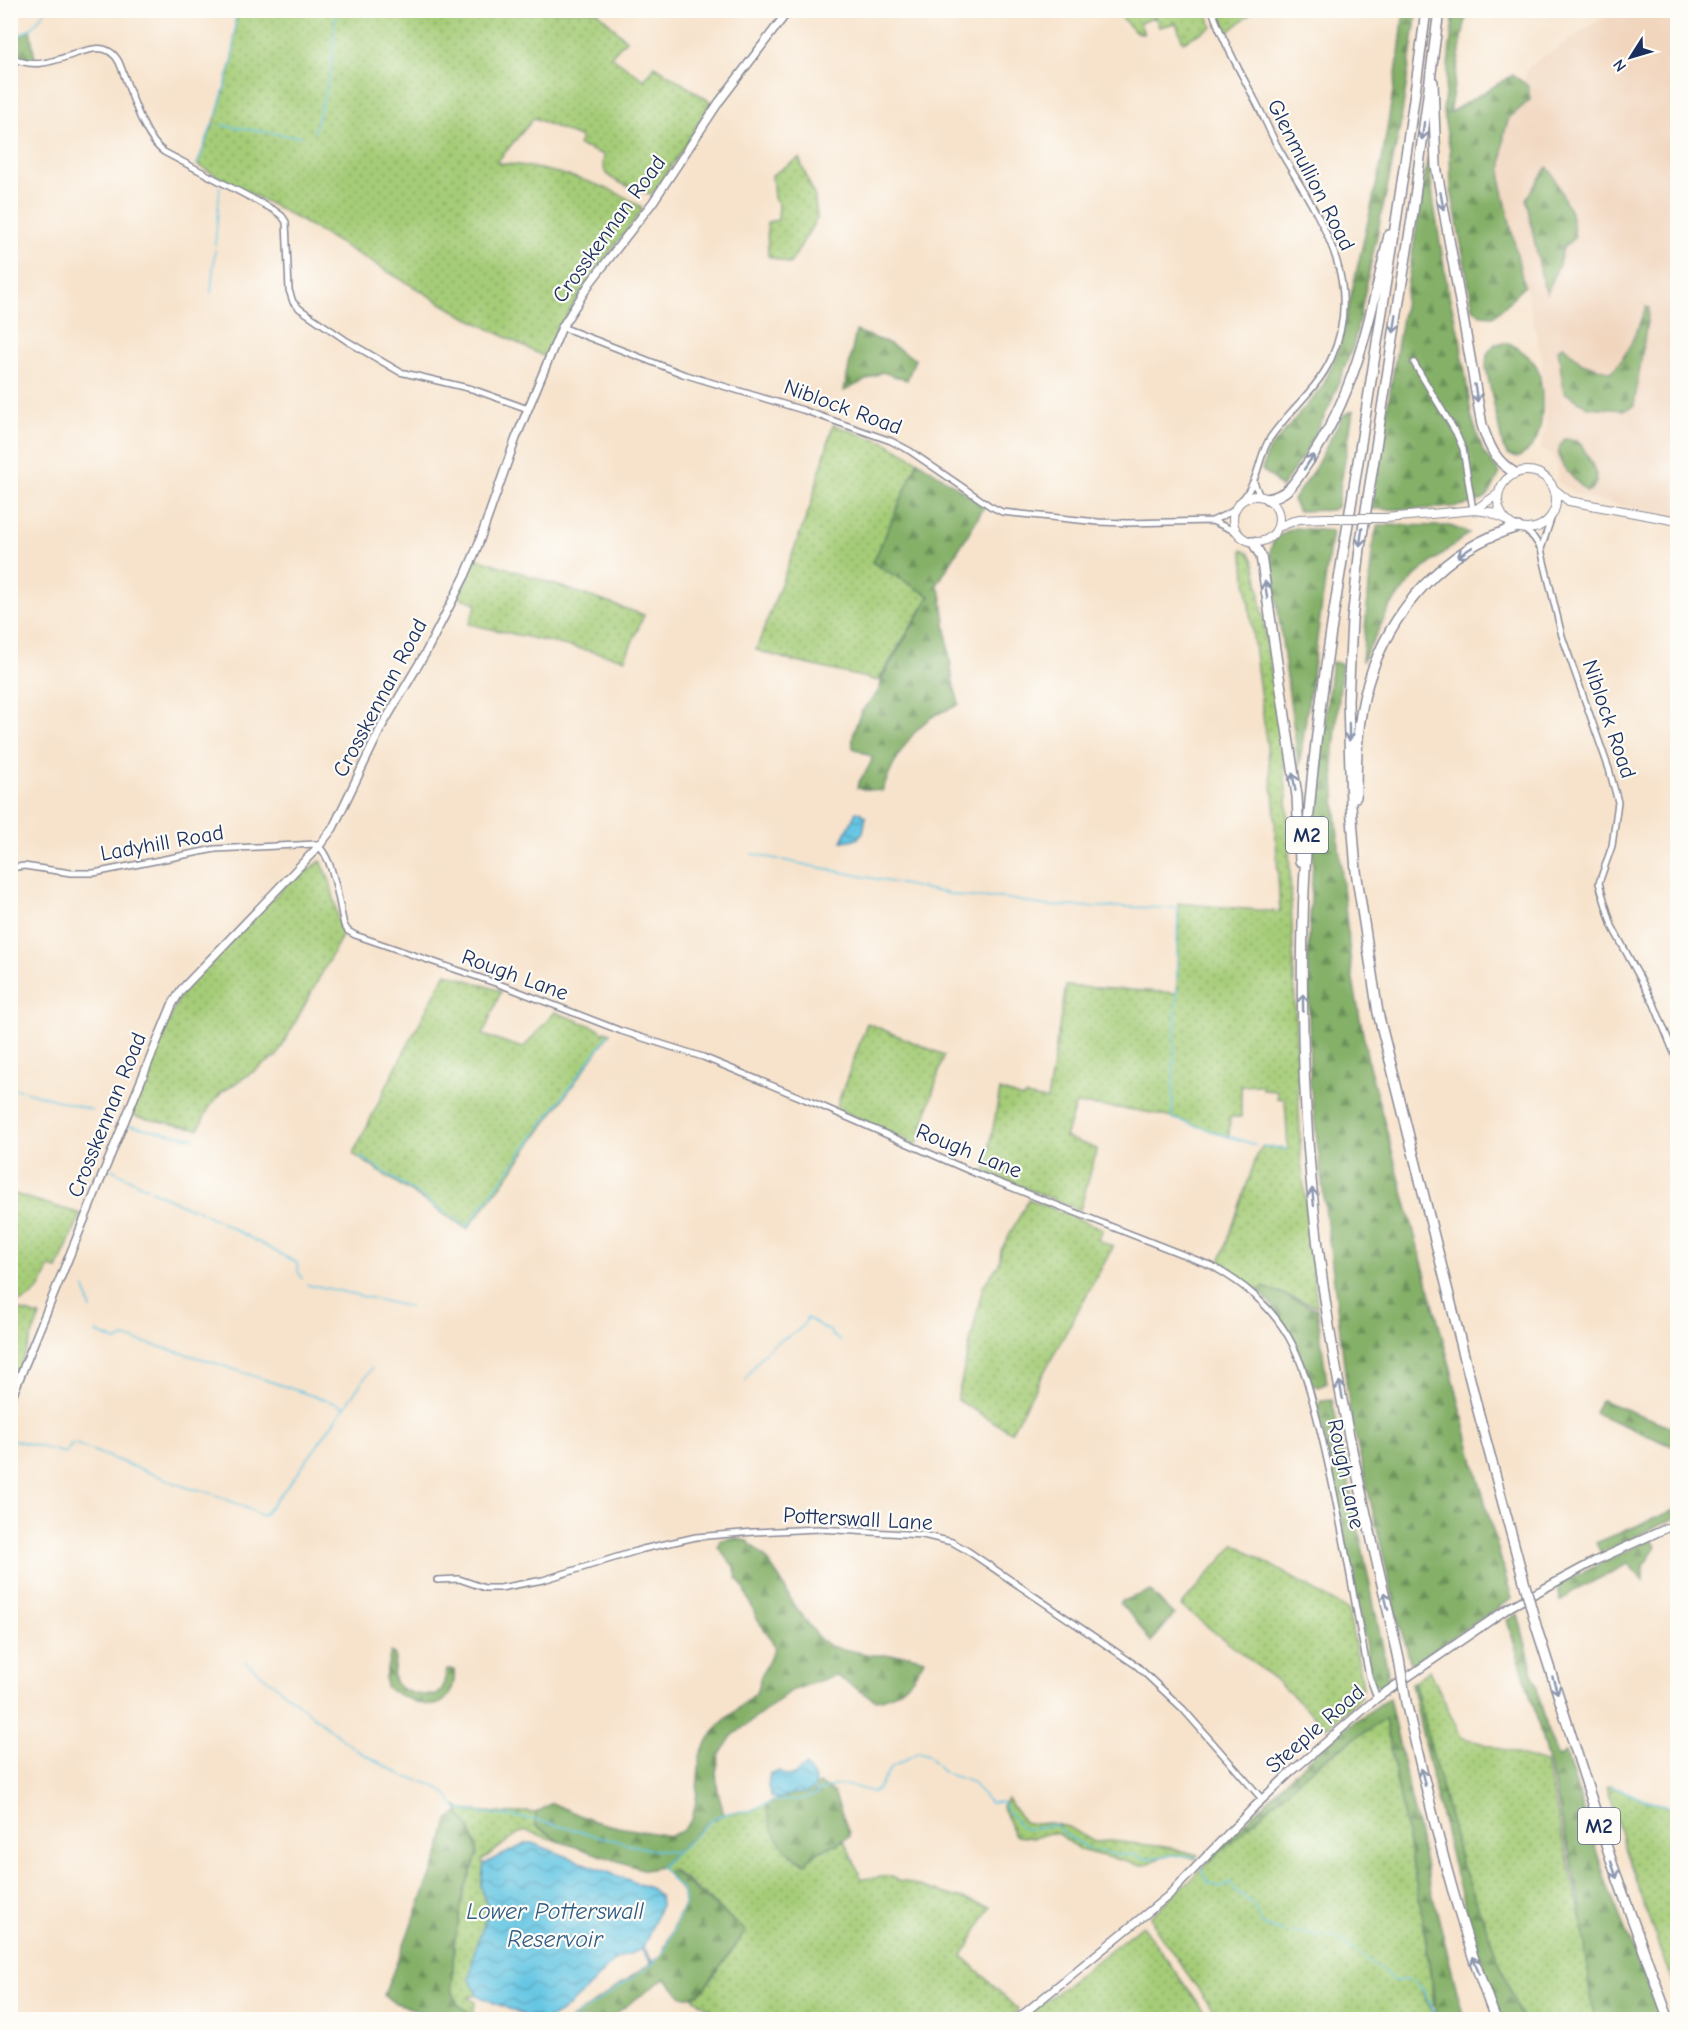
<svg xmlns="http://www.w3.org/2000/svg" width="1688" height="2030" font-family="'Comic Neue',sans-serif">
<defs>
<pattern id="grass-dots" width="8" height="8" patternUnits="userSpaceOnUse" patternTransform="scale(1.5)"><rect width="8" height="8" fill="#a5cc77"/><path d="M2 2h.1M6 6h.1" fill="none" stroke="#86a665" stroke-width="1.8" stroke-linecap="round"/></pattern>
<pattern id="forest-firs" width="22" height="20" patternUnits="userSpaceOnUse" patternTransform="scale(1.5)"><rect width="22" height="20" fill="#84b068"/><path d="M5 1l3.5 6h-7zM16 11l3.5 6h-7z" fill="#6b9059"/></pattern>
<pattern id="water-waves" width="16" height="10" patternUnits="userSpaceOnUse" patternTransform="scale(1.5)"><rect width="16" height="10" fill="#65c6e3"/><path d="M0 5q4-4 8 0t8 0" fill="none" stroke="#52a1bb"/></pattern>
</defs>
<rect width="100%" height="100%" fill="#fdfcf7"/>
<filter id="ink" filterUnits="userSpaceOnUse"><feTurbulence type="fractalNoise" baseFrequency=".0167" numOctaves="2"/><feDisplacementMap in="SourceGraphic" scale="12" xChannelSelector="R" yChannelSelector="G"/><feConvolveMatrix kernelMatrix="1 2 1 2 8 2 1 2 1" color-interpolation-filters="sRGB"/></filter>
<filter id="wash" filterUnits="userSpaceOnUse"><feTurbulence type="fractalNoise" baseFrequency=".008" numOctaves="4" result="noise"/><feDisplacementMap in="SourceGraphic" scale="24" xChannelSelector="R" yChannelSelector="G"/><feGaussianBlur stdDeviation="1.35" result="paint"/><feColorMatrix in="noise" values="0 0 0 0 0 0 0 0 0 0 0 0 0 0 0 0 0 1.4 0 .05"/><feComposite in="paint" operator="in"/></filter>
<g filter="url(#wash)">
<rect width="100%" height="100%" fill="#f7e3cc"/>
<path fill="#f1d5bd" d="M 1613,11 L 1677,11 L 1677,517 L 1583,497 L 1564,487 L 1557,481 L 1558,470 L 1552,454 L 1540,450 L 1546,428 L 1542,360 L 1502,182 L 1505,134 L 1528,67 Z"/>
<path fill="url(#grass-dots)" stroke="#607e6a" stroke-width="1.5" d="M 236,11 L 597,11 L 626,40 L 611,56 L 644,80 L 655,66 L 711,102 L 681,152 L 652,194 C 643,193 612,181 607,174 C 602,168 603,162 604,155 L 578,145 L 581,138 L 534,118 L 497,162 C 505,165 515,164 524,166 C 559,172 616,186 643,209 C 606,256 570,302 545,357 L 462,315 L 291,215 L 197,165 L 216,117 L 233,59 Z
M 1125,11 L 1207,11 L 1212,27 L 1183,42 L 1176,23 L 1159,27 L 1155,17 L 1140,23 L 1144,34 L 1134,31 L 1120,16 L 1126,12 Z
M 1216,11 L 1216,10 L 1254,11 L 1227,33 L 1222,28 Z
M 799,158 L 815,198 L 817,218 L 790,264 L 768,256 L 767,222 L 778,220 L 779,204 L 774,198 L 772,175 Z
M 833,425 L 885,442 L 918,461 L 873,563 L 930,595 L 878,681 L 789,660 L 756,650 L 810,507 Z
M 1242,550 C 1254,553 1254,563 1257,575 L 1282,747 L 1287,797 L 1301,1160 L 1317,1306 L 1263,1287 L 1259,1291 L 1219,1265 L 1258,1152 L 1263,1146 L 1288,1149 L 1285,1099 L 1277,1098 L 1277,1091 L 1263,1090 L 1262,1085 L 1241,1086 L 1241,1117 L 1230,1117 L 1229,1137 C 1210,1131 1191,1123 1172,1118 C 1141,1109 1108,1107 1076,1104 L 1065,1137 L 1097,1149 L 1080,1210 L 985,1172 L 1000,1090 L 1022,1098 L 1025,1096 L 1047,1100 L 1066,986 L 1177,993 L 1178,903 L 1280,912 L 1274,802 Z
M 477,558 L 644,615 L 625,659 L 469,624 L 477,603 L 458,597 Z
M 321,861 L 330,881 L 342,936 L 277,1056 L 222,1092 L 209,1108 L 198,1129 L 137,1117 L 132,1113 L 132,1111 L 178,999 L 186,987 L 285,886 Z
M 446,973 L 501,991 L 483,1035 L 523,1048 L 555,1012 L 600,1029 L 603,1033 L 605,1031 L 610,1033 L 503,1183 L 467,1229 L 353,1154 L 397,1065 Z
M 867,1023 L 944,1055 L 917,1145 L 836,1108 Z
M 11,1193 L 81,1214 L 57,1269 L 50,1267 C 46,1273 45,1279 41,1286 C 35,1296 22,1304 10,1303 L 14,1269 L 11,1268 Z
M 1029,1199 L 1103,1229 L 1098,1240 L 1113,1247 L 1011,1432 L 957,1400 L 983,1286 L 999,1264 L 1001,1250 Z
M 11,1308 L 40,1316 L 11,1389 L 10,1308 Z
M 1235,1544 L 1348,1610 L 1363,1686 L 1360,1697 L 1327,1728 L 1278,1682 L 1181,1606 Z
M 1430,1670 L 1461,1737 L 1546,1763 L 1581,1916 L 1597,2019 L 1521,2019 L 1460,1859 L 1418,1698 L 1414,1682 Z
M 1385,1718 L 1423,1919 L 1434,2006 L 1430,2007 L 1421,1990 L 1436,2019 L 1219,2019 L 1154,1926 L 1151,1916 C 1204,1868 1254,1816 1310,1771 C 1334,1752 1359,1735 1385,1718 Z
M 1610,1786 L 1677,1811 L 1677,1996 L 1641,1897 L 1606,1787 Z
M 1007,1799 L 1024,1822 L 1035,1824 L 1049,1823 L 1069,1827 L 1094,1842 L 1111,1841 L 1167,1847 L 1198,1855 L 1195,1859 C 1184,1854 1167,1853 1157,1859 C 1149,1863 1148,1866 1139,1865 L 1080,1850 L 1059,1834 L 1049,1833 L 1034,1838 L 1016,1836 C 1008,1827 1009,1816 1002,1806 Z
M 766,1804 L 792,1856 L 804,1863 L 815,1854 L 844,1840 L 862,1879 L 892,1876 L 899,1882 L 902,1881 L 990,1907 L 963,1956 L 1018,2010 L 1007,2020 L 726,2019 L 693,1998 L 702,1991 L 746,1931 L 674,1870 L 667,1873 L 660,1867 L 715,1817 L 733,1812 L 750,1811 Z
M 457,1807 L 462,1810 L 508,1814 L 527,1812 L 536,1813 L 535,1825 L 561,1842 L 527,1831 L 519,1833 L 482,1860 L 484,1864 L 481,1886 L 487,1907 L 486,1919 L 474,1953 L 470,1979 L 477,1995 L 468,1998 L 476,2002 L 472,2014 L 458,2005 L 452,1989 L 454,1945 L 464,1891 L 477,1856 L 476,1844 Z
M 1142,1925 L 1209,2019 L 1023,2019 Z"/>
<path fill="url(#forest-firs)" stroke="#507063" stroke-width="1.5" d="M 1404,11 L 1417,11 L 1400,127 L 1354,343 L 1331,403 L 1308,448 L 1281,488 L 1273,478 L 1262,470 L 1268,451 L 1323,386 L 1339,348 L 1382,160 L 1399,54 Z
M 1454,11 L 1467,11 L 1449,113 L 1513,75 L 1528,86 L 1530,100 L 1509,118 L 1504,134 L 1501,182 L 1524,286 L 1504,307 L 1493,316 L 1480,315 L 1473,308 L 1451,189 L 1450,149 L 1443,112 Z
M 30,29 L 35,59 L 23,58 L 11,53 L 10,41 Z
M 1428,157 L 1434,205 L 1448,292 L 1460,338 L 1471,415 L 1483,452 L 1500,473 C 1496,480 1492,492 1486,497 C 1468,512 1396,509 1371,509 Z
M 1547,167 L 1552,173 L 1571,213 L 1575,237 L 1563,248 L 1559,264 L 1547,293 L 1543,284 L 1526,199 Z
M 1646,307 L 1649,308 L 1634,406 L 1625,410 L 1588,407 L 1564,392 L 1558,349 L 1563,346 L 1582,363 L 1611,372 C 1629,355 1637,329 1646,307 Z
M 856,331 L 888,343 L 915,359 L 907,380 L 882,372 L 844,391 Z
M 1509,343 C 1520,349 1530,356 1537,367 C 1541,375 1541,385 1542,394 C 1543,418 1542,447 1517,458 L 1508,455 L 1503,447 L 1486,368 L 1487,354 L 1495,344 Z
M 1353,411 L 1337,507 L 1331,510 L 1298,511 L 1293,500 L 1315,468 L 1343,415 Z
M 1565,439 C 1566,439 1574,440 1575,440 C 1581,443 1584,449 1587,455 C 1594,468 1604,483 1587,492 C 1574,478 1546,458 1565,439 Z
M 918,461 L 985,506 L 935,588 L 938,588 L 941,593 L 953,682 L 959,704 C 949,710 938,712 929,719 C 906,736 892,766 882,791 L 857,788 C 859,776 871,770 872,757 L 853,748 C 851,736 858,716 865,707 C 872,697 882,693 881,679 L 930,596 L 873,563 Z
M 1378,525 L 1450,526 L 1469,533 L 1416,575 L 1391,605 L 1362,662 L 1373,542 Z
M 1295,528 L 1332,531 L 1299,769 L 1273,573 C 1267,548 1269,537 1295,528 Z
M 1332,662 L 1342,664 L 1333,761 L 1337,827 L 1352,975 L 1369,1066 L 1452,1373 L 1474,1463 L 1512,1599 L 1411,1664 L 1398,1619 L 1350,1413 L 1310,1083 L 1308,954 L 1317,787 Z
M 1263,1287 L 1281,1293 L 1317,1309 L 1327,1383 L 1319,1387 L 1311,1384 C 1299,1350 1286,1318 1259,1291 Z
M 1332,1400 L 1390,1683 C 1383,1688 1380,1689 1373,1684 L 1333,1476 L 1317,1406 L 1321,1401 Z
M 1601,1400 L 1677,1429 L 1677,1448 L 1595,1413 Z
M 1677,1509 L 1677,1517 L 1601,1553 L 1596,1543 Z
M 733,1538 L 747,1541 L 766,1558 L 781,1581 L 793,1604 L 819,1638 L 829,1646 L 871,1655 L 909,1655 L 924,1659 C 915,1679 898,1698 875,1700 L 835,1675 L 791,1691 L 732,1736 L 720,1754 L 716,1772 L 718,1792 L 724,1814 L 707,1823 L 660,1867 L 645,1870 L 561,1842 L 535,1825 L 536,1813 L 552,1803 L 593,1821 L 618,1827 L 670,1836 L 682,1831 L 692,1819 L 696,1801 L 700,1756 L 706,1743 L 720,1724 L 756,1693 L 761,1676 L 775,1648 L 768,1634 L 757,1619 L 745,1590 L 737,1579 L 735,1568 L 718,1547 L 721,1540 Z
M 1650,1540 L 1653,1541 L 1656,1547 L 1643,1566 L 1643,1580 L 1628,1564 L 1572,1592 L 1561,1602 L 1557,1585 Z
M 1150,1591 L 1174,1615 L 1151,1642 L 1133,1617 L 1120,1604 L 1122,1601 Z
M 1518,1614 L 1548,1732 L 1558,1758 L 1566,1753 L 1607,1885 L 1661,2019 L 1594,2019 L 1579,1897 L 1554,1786 L 1535,1711 L 1507,1620 Z
M 391,1652 L 395,1655 C 396,1663 392,1672 394,1679 C 398,1694 425,1696 437,1695 L 442,1690 L 447,1670 L 454,1670 C 456,1682 450,1703 435,1705 C 423,1707 395,1694 386,1687 L 385,1677 Z
M 1414,1682 L 1460,1859 L 1521,2019 L 1503,2019 C 1460,1911 1436,1797 1411,1683 Z
M 1389,1698 L 1427,1872 L 1464,2019 L 1442,2019 L 1436,2013 L 1423,1919 L 1385,1719 L 1338,1749 L 1308,1772 L 1209,1862 L 1209,1859 L 1285,1782 L 1335,1735 Z
M 820,1784 L 834,1793 L 849,1833 L 849,1837 L 815,1854 L 805,1863 C 782,1851 769,1830 766,1804 L 792,1794 L 806,1793 Z
M 458,1812 L 467,1823 L 476,1845 L 477,1856 L 464,1891 L 454,1945 L 452,1989 L 458,2005 L 472,2014 L 473,2019 L 442,2019 L 393,2002 L 384,1995 L 440,1852 L 448,1820 Z
M 671,1870 L 746,1931 L 702,1991 C 683,2006 678,1991 665,1978 L 608,2019 L 571,2019 L 661,1956 L 684,1904 L 683,1893 L 667,1873 Z"/>
<path fill="url(#water-waves)" stroke="#407aa0" stroke-width="1.5" d="M 856,812 L 860,812 L 866,817 L 863,832 L 857,839 L 842,841 Z
M 806,1766 L 814,1777 L 816,1783 L 814,1788 L 806,1793 L 792,1794 L 779,1799 L 771,1797 L 768,1786 L 770,1773 L 779,1771 L 785,1775 L 792,1776 Z
M 527,1843 L 532,1843 L 652,1889 L 660,1896 L 661,1905 L 643,1948 L 653,1963 L 652,1964 L 641,1949 C 631,1954 619,1957 611,1964 C 597,1977 562,2020 543,2019 C 531,2019 489,2001 477,1995 L 470,1979 L 474,1953 L 486,1919 L 487,1907 L 481,1886 L 484,1864 Z"/>
<g fill="none" stroke-linecap="round" stroke-linejoin="round">
<path stroke="#65c6e3" stroke-width="1.5" d="M 10,41 L 32,28 L 46,10
M 216,117 L 233,59 L 236,10
M 221,125 L 290,136 L 302,136
M 314,132 L 331,71 L 336,10
M 197,165 L 213,122
M 215,245 L 220,186
M 211,293 L 215,250
M 752,854 L 965,897 L 1004,898 L 1047,906 L 1178,908 L 1177,981
M 1177,986 L 1172,1118 L 1256,1145
M 10,1087 L 92,1110
M 127,1125 L 194,1138
M 1263,1146 L 1287,1149
M 361,1157 L 467,1227 L 609,1034
M 111,1169 L 147,1188
M 151,1190 L 191,1209 L 193,1206
M 196,1209 L 297,1263 L 298,1271 L 302,1279
M 307,1284 L 311,1286 L 317,1286 L 410,1307
M 85,1288 L 91,1310
M 96,1332 L 116,1341 L 124,1337 L 203,1359 L 343,1406
M 746,1380 C 753,1366 761,1355 773,1345 C 787,1334 799,1336 807,1318 L 831,1332 L 831,1335 L 840,1340
M 10,1439 L 65,1453 L 73,1443 L 191,1489 C 205,1487 248,1509 263,1516 L 297,1474 L 372,1368
M 246,1662 L 356,1750 L 404,1776
M 406,1777 C 420,1781 437,1784 447,1795 C 452,1801 452,1807 459,1810 L 532,1819 L 647,1849 L 674,1852
M 1610,1786 L 1678,1811
M 814,1788 L 817,1792 C 823,1792 827,1787 834,1786 C 847,1783 860,1789 873,1792 L 878,1789 L 892,1767 L 919,1752 L 928,1755 L 944,1773 L 972,1782 L 990,1803 L 1001,1802 C 1011,1810 1016,1832 1032,1829 C 1041,1828 1045,1825 1055,1825 L 1066,1835 L 1087,1848 L 1112,1854 L 1134,1855 L 1145,1859 L 1169,1855 L 1191,1856 L 1195,1858
M 1201,1867 L 1208,1883 L 1221,1887 L 1230,1882 L 1237,1893 L 1251,1902 L 1263,1925 L 1284,1932
M 1289,1933 L 1307,1932 L 1318,1937 L 1334,1936 L 1386,1973 L 1393,1981 C 1397,1981 1402,1980 1407,1980 C 1425,1981 1429,2009 1440,2020
M 571,2020 L 655,1962 L 666,1948 L 684,1904 L 683,1893 L 680,1888 L 660,1867 L 715,1817 L 733,1812 L 750,1811 L 773,1801 L 804,1799 L 818,1794"/>
</g>
</g>
<g filter="url(#ink)">
<g fill="none" stroke-linecap="round" stroke-linejoin="round">
<g stroke="#898995" stroke-width="8">
<path id="minor" d="M 1212,10 C 1223,42 1240,71 1255,100 C 1264,117 1270,133 1279,149 C 1317,215 1367,280 1331,359 C 1317,390 1289,410 1270,438 C 1260,454 1260,469 1252,484 C 1249,491 1244,497 1240,503
M 10,56 C 51,84 98,23 119,62 C 129,86 143,138 164,152 L 274,210 L 282,216 L 286,222 L 289,290 L 293,302 L 300,309 L 347,341 L 400,372 L 472,389 L 528,409
M 562,327 L 683,374 L 803,410 L 891,441 L 910,451 L 990,506 L 1002,512 L 1098,522 L 1127,523 L 1212,521 L 1235,510
M 1414,363 L 1456,433 L 1463,449 L 1473,510
M 1254,482 L 1260,497
M 1212,521 L 1239,533
M 1524,529 L 1534,538 L 1541,549 L 1562,636 L 1609,769 L 1618,802 L 1612,846 L 1599,883 L 1612,926 L 1654,1004 L 1678,1063
M 1541,549 L 1552,516
M 10,868 L 24,866 L 71,873 L 94,873 L 215,849 L 316,844 C 334,856 339,905 344,925 L 348,931 L 355,935 L 507,987 L 621,1031 L 703,1057 L 819,1105 L 977,1174 L 1212,1266 C 1244,1284 1269,1304 1288,1336 C 1304,1364 1311,1395 1319,1426 C 1340,1508 1352,1593 1369,1676 L 1377,1698
M 437,1580 L 459,1579 L 485,1588 L 500,1588 L 543,1580 L 643,1549 L 696,1537 L 754,1532 L 818,1529 L 923,1535 L 952,1542 L 968,1551 L 1137,1666 L 1183,1709 L 1262,1799"/>
</g>
<g stroke="#898995" stroke-width="10">
<path id="tertiary" d="M 10,1401 L 172,1005 L 181,990 L 319,846 L 333,828 L 382,726 L 426,652 L 465,576 L 477,548 L 516,438 L 562,327 L 590,283 L 653,202 L 719,102 L 789,10
M 1016,2020 L 1168,1896 L 1255,1806 L 1291,1772 L 1377,1698 L 1510,1607 L 1595,1561 L 1678,1523"/>
</g>
<g stroke="#898995" stroke-width="10">
<path id="secondary" d="M1498 500a29 29 0 1 1 58 0a29 29 0 1 1-58 0Z
M 1555,490 L 1569,501 L 1678,521
M1233 519a23 23 0 1 1 46 0a23 23 0 1 1-46 0Z
M 1475,510 L 1498,494
M 1386,518 L 1475,510 L 1490,512 L 1503,518
M 1278,527 L 1299,519 L 1326,518"/>
</g>
<g stroke="#898995" stroke-width="12">
<path id="motorway" d="M 1439,10 L 1413,212 L 1360,548 L 1352,620 L 1348,701 L 1351,805 L 1356,871 L 1378,1013 L 1477,1407 L 1522,1574
M 1433,82 L 1436,166 L 1482,425 C 1489,446 1495,461 1515,473
M 1267,499 C 1289,495 1295,482 1307,464 C 1355,396 1371,316 1389,235
M 1253,542 L 1261,556 L 1297,796 L 1300,861
M 1356,797 C 1356,759 1357,719 1368,683 C 1389,612 1445,547 1518,527
M 1537,1629 L 1613,1866 L 1669,2020
M 1399,1659 C 1373,1542 1343,1425 1326,1306 C 1307,1179 1300,1051 1303,922 C 1306,780 1329,639 1352,499 C 1378,336 1405,174 1426,10
M 1406,1702 C 1431,1810 1455,1916 1496,2020"/>
</g>
<use href="#minor" stroke="#fff" stroke-width="5"/>
<use href="#tertiary" stroke="#fff" stroke-width="7"/>
<use href="#secondary" stroke="#fff" stroke-width="8"/>
<use href="#motorway" stroke="#fff" stroke-width="9"/>
<g stroke="#898995" stroke-width="10" stroke-linecap="butt">
<path id="secondary-bridge" d="M 1326,518 L 1386,518"/>
</g>
<g stroke="#898995" stroke-width="12" stroke-linecap="butt">
<path id="motorway-bridge" d="M 1522,1574 L 1537,1629
M 1399,1659 L 1406,1702"/>
</g>
<use href="#secondary-bridge" stroke="#fff" stroke-width="8"/>
<use href="#motorway-bridge" stroke="#fff" stroke-width="9"/>
</g>
<defs><path id="oneway-shaft" d="M-6 0H5M1.5-3L5.5 0L1.5 3" fill="none" stroke-width="1.6" stroke-linecap="round" stroke-linejoin="round" transform="scale(1.5)"/></defs>
<g stroke="#8d97ae">
<use href="#oneway-shaft" transform="translate(1423 131) rotate(97)"/>
<use href="#oneway-shaft" transform="translate(1442 201) rotate(80)"/>
<use href="#oneway-shaft" transform="translate(1395 324) rotate(99)"/>
<use href="#oneway-shaft" transform="translate(1476 393) rotate(80)"/>
<use href="#oneway-shaft" transform="translate(1309 462) rotate(-56)"/>
<use href="#oneway-shaft" transform="translate(1361 537) rotate(98)"/>
<use href="#oneway-shaft" transform="translate(1465 552) rotate(147)"/>
<use href="#oneway-shaft" transform="translate(1266 590) rotate(-98)"/>
<use href="#oneway-shaft" transform="translate(1349 732) rotate(89)"/>
<use href="#oneway-shaft" transform="translate(1294 782) rotate(-99)"/>
<use href="#oneway-shaft" transform="translate(1303 1003) rotate(-91)"/>
<use href="#oneway-shaft" transform="translate(1313 1197) rotate(-96)"/>
<use href="#oneway-shaft" transform="translate(1341 1390) rotate(-101)"/>
<use href="#oneway-shaft" transform="translate(1386 1601) rotate(-103)"/>
<use href="#oneway-shaft" transform="translate(1555 1685) rotate(73)"/>
<use href="#oneway-shaft" transform="translate(1423 1777) rotate(-103)"/>
<use href="#oneway-shaft" transform="translate(1614 1870) rotate(71)"/>
<use href="#oneway-shaft" transform="translate(1476 1965) rotate(-109)"/>
</g>
</g>
<g text-anchor="middle" dominant-baseline="central" stroke-width="4.5" stroke-linejoin="round" paint-order="stroke">
<g fill="#fdfcf7" stroke="#5f6c8c" stroke-width="1.5">
<rect x="1286" y="817" width="42" height="36" rx="4.5"/>
<rect x="1578" y="1808" width="42" height="36" rx="4.5"/>
</g>
<g font-size="21" font-weight="bold" fill="#1b2f5e">
<text x="1307" y="835">M2</text>
<text x="1599" y="1826">M2</text>
</g>
<g font-size="22" fill="#1b2f5e" stroke="#fdfcf7">
<text transform="translate(1311 175) rotate(63)">Glenmullion Road</text>
<text transform="translate(609 229) rotate(-54)">Crosskennan Road</text>
<text transform="translate(843 407) rotate(20)">Niblock Road</text>
<text transform="translate(380 698) rotate(-62)">Crosskennan Road</text>
<text transform="translate(1609 719) rotate(71)">Niblock Road</text>
<text transform="translate(162 843) rotate(-10)">Ladyhill Road</text>
<text transform="translate(515 975) rotate(20)">Rough Lane</text>
<text transform="translate(107 1115) rotate(-68)">Crosskennan Road</text>
<text transform="translate(969 1151) rotate(22)">Rough Lane</text>
<text transform="translate(1346 1474) rotate(78)">Rough Lane</text>
<text transform="translate(858 1519) rotate(3)">Potterswall Lane</text>
<text transform="translate(1315 1729) rotate(-41)">Steeple Road</text>
</g>
<g font-size="24" font-style="italic" fill="#315c86" stroke="#fdfcf7">
<text x="555" y="1911">Lower Potterswall<tspan x="555" dy="28">Reservoir</tspan></text>
</g>
</g>
<rect width="1688" height="2030" fill="none" stroke="#fdfcf7" stroke-width="36"/>
<g transform="translate(1631 57) rotate(233)" stroke="#fdfcf7" stroke-width="4.5" paint-order="stroke">
<path d="M0-4.5L10 22L0 15L-10 22Z" fill="#1b2f5e"/>
<text y="-9" font-size="16" font-weight="bold" text-anchor="middle" fill="#1b2f5e">N</text>
</g>
</svg>
